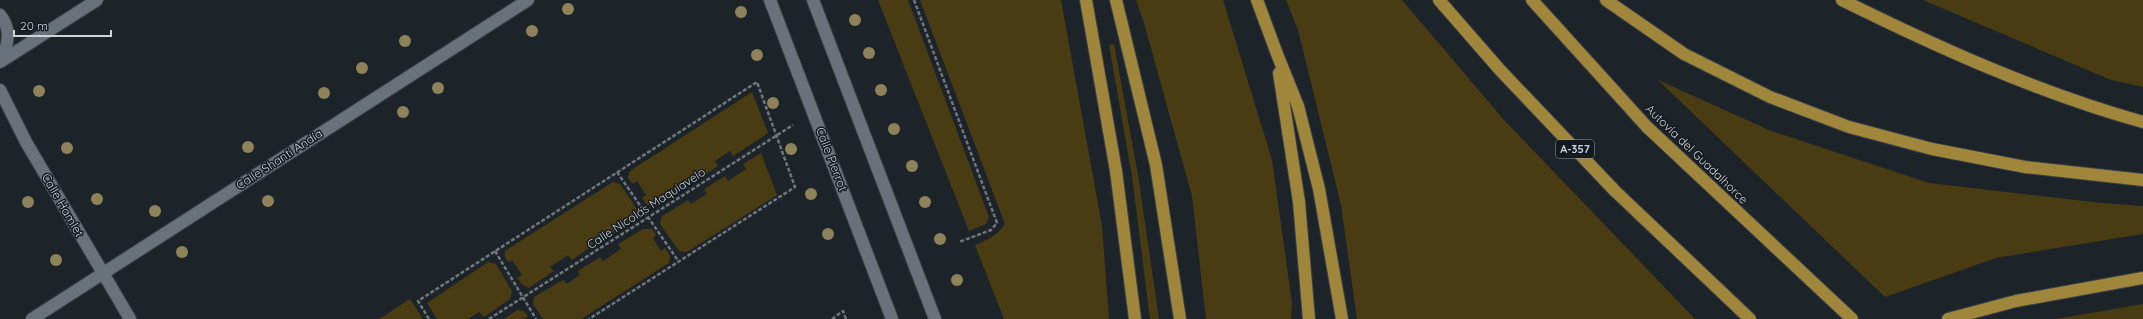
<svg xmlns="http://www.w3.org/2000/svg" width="2143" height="319" font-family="Quicksand,sans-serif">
<rect width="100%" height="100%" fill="#1c242a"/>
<path fill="#4a3c12" d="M 878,0 L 908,0 L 989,217 L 986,224 L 969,231 Z
M 920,0 L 1061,0 L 1102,226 L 1109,319 L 1004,319 L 975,245 C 987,240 997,236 1005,224 Z
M 1136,0 L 1223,0 L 1272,160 L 1292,303 L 1291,319 L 1206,319 L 1192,196 L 1144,23 Z
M 1286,0 L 1402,0 L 1504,120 L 1695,319 L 1357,319 L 1341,205 L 1298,30 Z
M 1923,0 L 2143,0 L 2143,87 L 2111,80 Z
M 1114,44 L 1138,175 L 1159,319 L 1150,319 L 1132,176 L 1109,45 Z
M 1658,80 L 1769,130 L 1929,183 L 2101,203 L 2143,206 L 2143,234 L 1996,258 L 1885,297 Z
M 752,92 L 768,133 L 733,156 L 730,151 L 715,161 L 718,166 L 695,181 L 692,176 L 681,184 L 683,188 L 655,206 L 647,205 L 642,198 L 646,195 L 637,181 L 633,184 L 628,178 L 630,171 Z
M 761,153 L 777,195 L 687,252 L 679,251 L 660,224 L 662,216 L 688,200 L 691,204 L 707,194 L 704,189 L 725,176 L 728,181 L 746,169 L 743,164 Z
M 613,182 L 620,184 L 638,211 L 637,218 L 609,236 L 605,232 L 591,241 L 593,245 L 572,260 L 568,255 L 550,267 L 554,271 L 529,288 L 522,284 L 517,278 L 522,275 L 512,260 L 508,262 L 505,257 L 505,251 Z
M 643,229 L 652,229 L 656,235 L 653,238 L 661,251 L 665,248 L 670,256 L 669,263 L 581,319 L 543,319 L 533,304 L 534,297 L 563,280 L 567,284 L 580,275 L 578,271 L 600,257 L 603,261 L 621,249 L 618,244 Z
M 488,262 L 496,264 L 512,291 L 510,299 L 484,317 L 479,312 L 468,319 L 437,319 L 427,303 Z
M 410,299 L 423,319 L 379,319 Z
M 2143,304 L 2143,319 L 2056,319 Z
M 517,310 L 524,311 L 528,316 L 524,319 L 504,319 Z"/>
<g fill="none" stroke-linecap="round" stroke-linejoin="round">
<g stroke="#3a4146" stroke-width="14">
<path id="minor" d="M 770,0 L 892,319
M 813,0 L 935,319
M 0,15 C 12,29 8,47 0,61
M 0,62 L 97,0
M 0,90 L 26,142 L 130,319
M 32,319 L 528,0"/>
</g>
<g stroke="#3a4146" stroke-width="14">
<path id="highway" d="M 1086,0 L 1116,171 L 1135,319
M 1116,0 L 1156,165 L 1180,319
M 1257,0 L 1277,54 L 1298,106 L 1319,189 L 1342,319
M 1439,0 L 1500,70 L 1615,191 L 1750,319
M 1532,0 L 1647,127 L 1852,319
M 1606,0 L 1684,54 L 1770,97 L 1849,127 L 1932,149 L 2025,167 L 2143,180
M 1842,0 C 1939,48 2039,93 2143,122
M 1279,73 L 1299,202 L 1309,319
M 1948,319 L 2016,301 L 2143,278"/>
</g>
<path stroke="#70777c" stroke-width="2.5" stroke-dasharray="4 2" stroke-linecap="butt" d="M 914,0 L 997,223 L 991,230 L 959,242
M 617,172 L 679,262
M 495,251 L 536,319
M 429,319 L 418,301 L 757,82 L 795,187 L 589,319
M 489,319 L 793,125
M 832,319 L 843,311 L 846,319"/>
<use href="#minor" stroke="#69727a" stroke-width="12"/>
<use href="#highway" stroke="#9f863b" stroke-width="12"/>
</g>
<g fill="#8d8259">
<circle cx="568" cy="9" r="6"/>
<circle cx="741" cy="12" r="6"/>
<circle cx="855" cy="20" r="6"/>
<circle cx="532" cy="31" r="6"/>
<circle cx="405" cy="41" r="6"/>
<circle cx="869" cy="53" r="6"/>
<circle cx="757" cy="55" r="6"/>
<circle cx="362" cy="68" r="6"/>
<circle cx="438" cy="88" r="6"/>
<circle cx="881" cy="90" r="6"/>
<circle cx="39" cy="91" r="6"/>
<circle cx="324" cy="93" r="6"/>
<circle cx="773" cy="103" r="6"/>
<circle cx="403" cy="112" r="6"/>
<circle cx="894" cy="129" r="6"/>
<circle cx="248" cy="147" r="6"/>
<circle cx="67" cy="148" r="6"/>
<circle cx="791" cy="149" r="6"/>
<circle cx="912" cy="166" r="6"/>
<circle cx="811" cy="194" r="6"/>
<circle cx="97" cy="199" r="6"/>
<circle cx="268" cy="201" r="6"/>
<circle cx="28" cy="202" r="6"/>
<circle cx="925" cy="202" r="6"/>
<circle cx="155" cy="211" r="6"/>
<circle cx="828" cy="234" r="6"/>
<circle cx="940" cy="239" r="6"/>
<circle cx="182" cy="252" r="6"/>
<circle cx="56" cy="260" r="6"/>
<circle cx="957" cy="280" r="6"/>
</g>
<g text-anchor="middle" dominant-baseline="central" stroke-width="3" stroke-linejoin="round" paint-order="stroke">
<rect fill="#131a20" stroke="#979ca2" stroke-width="1" x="1556" y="140" width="38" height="18" rx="3"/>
<g font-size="11" font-weight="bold" fill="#cfd4d9">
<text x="1575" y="149">A-357</text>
</g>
<g font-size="12" fill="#cfd4d9" stroke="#131a20">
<text transform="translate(1697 154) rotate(44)">Autovía del Guadalhorce</text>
<text transform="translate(279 159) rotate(-33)">Calle Shanti Andía</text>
<text transform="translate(832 159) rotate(69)">Calle Pierrot</text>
<text transform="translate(63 205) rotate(60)">Calle Hamlet</text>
<text transform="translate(646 208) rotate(-33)">Calle Nicolás Maquiavelo</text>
</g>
</g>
<path d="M14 30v6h97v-6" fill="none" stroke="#cfd4d9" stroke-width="2"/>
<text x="20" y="30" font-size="12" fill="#cfd4d9" stroke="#131a20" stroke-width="3" paint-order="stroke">20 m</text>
</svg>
